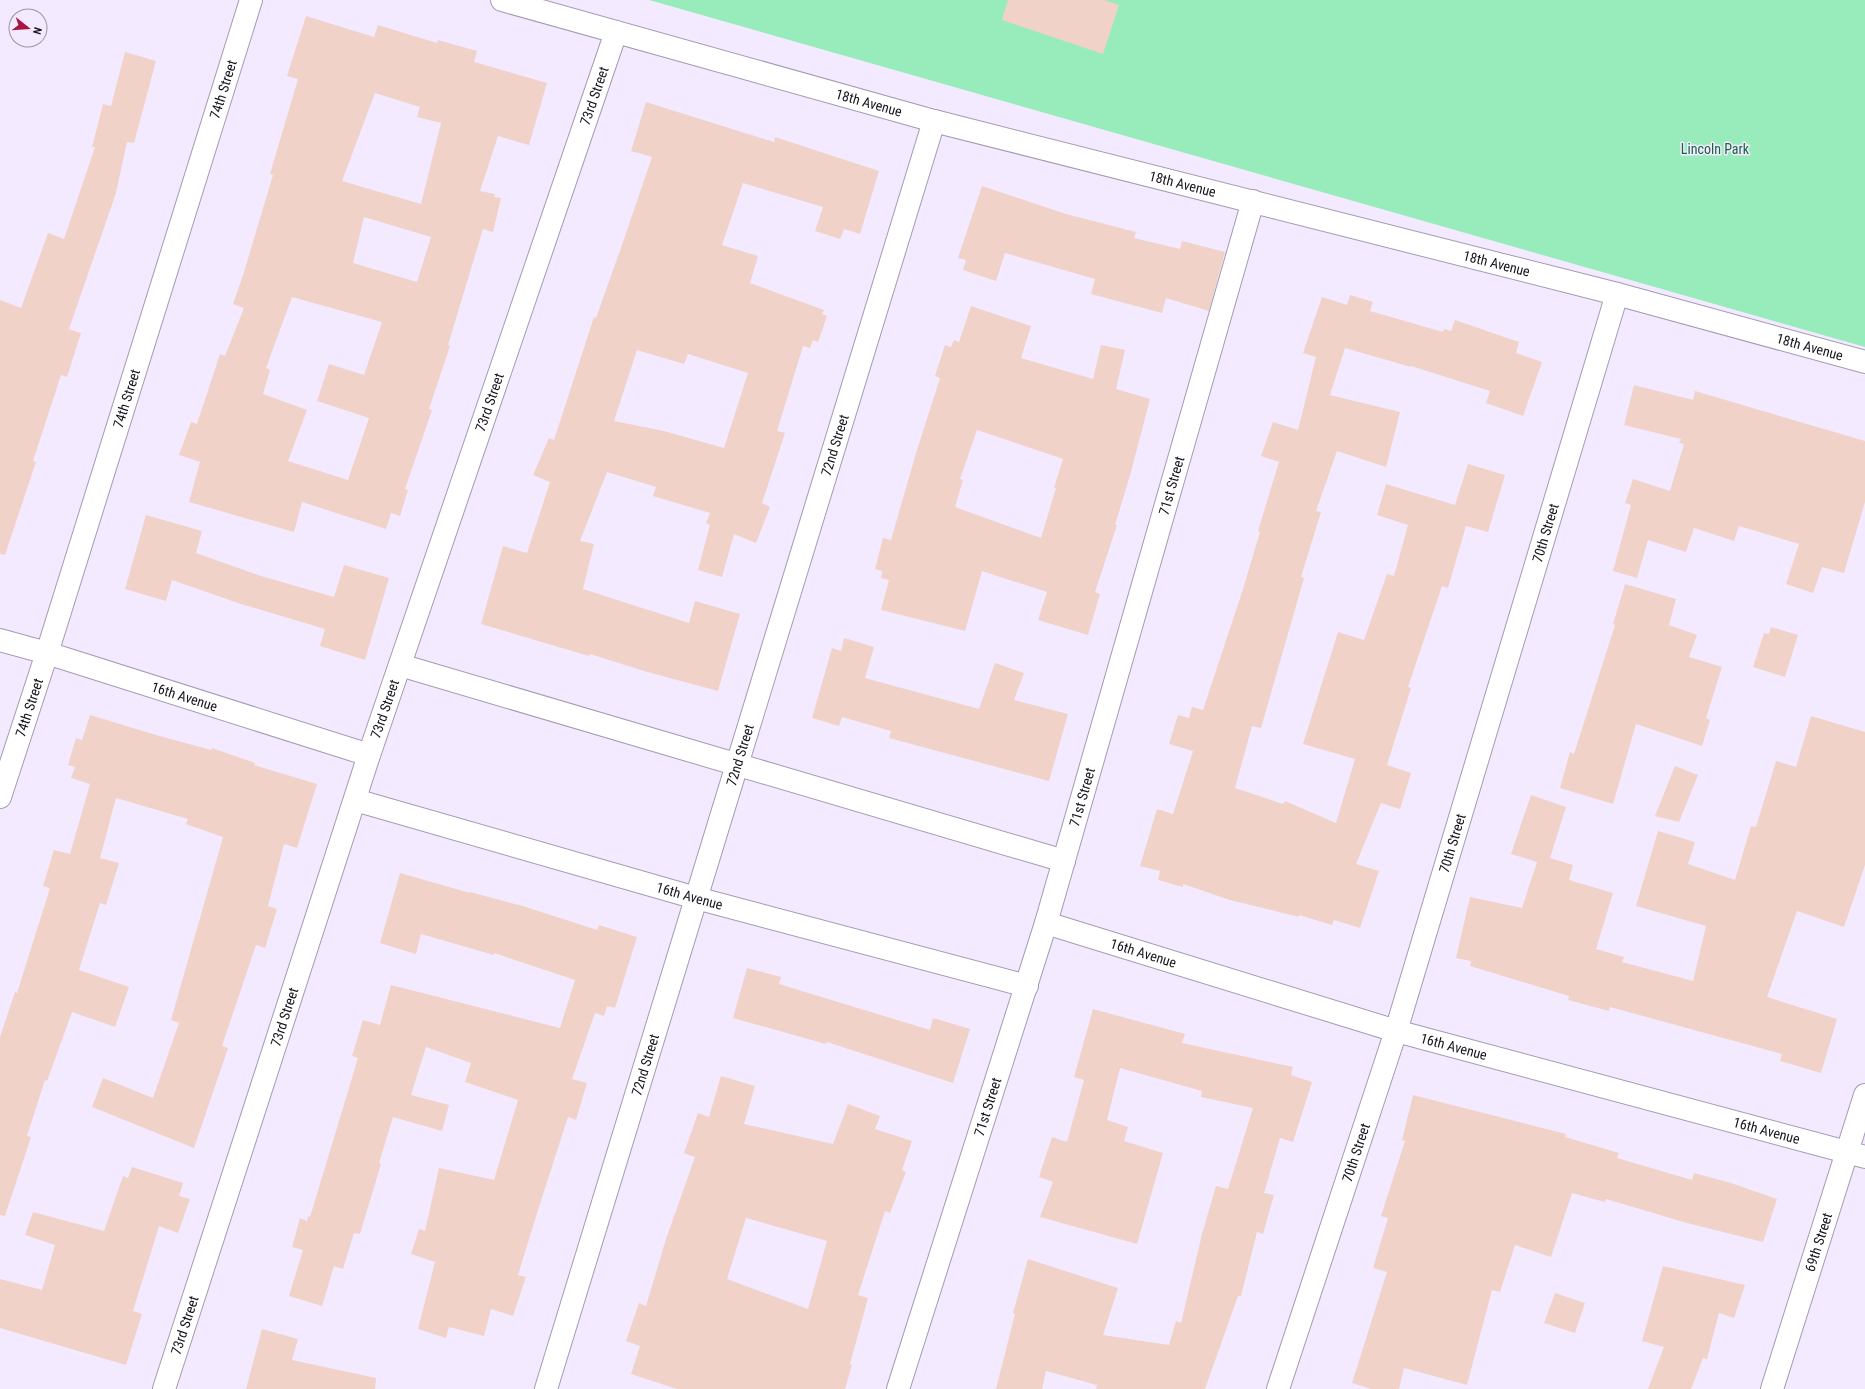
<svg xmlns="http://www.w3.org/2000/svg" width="1865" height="1389" font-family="'Roboto Condensed',sans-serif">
<rect width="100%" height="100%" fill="#f3eaff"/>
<path fill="#98ecbc" d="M 649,0 L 1865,0 L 1865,347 Z"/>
<path fill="#f1d2c9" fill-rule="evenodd" d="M 1008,0 L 1104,0 L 1119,5 L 1103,54 L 1002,20 Z
M 306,16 L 374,37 L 378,25 L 437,43 L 438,40 L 477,51 L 474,62 L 547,83 L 529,145 L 498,136 L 480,191 L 495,194 L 494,197 L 501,198 L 493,232 L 483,229 L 448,345 L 450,346 L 429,409 L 432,410 L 405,489 L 408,490 L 400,516 L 391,513 L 386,529 L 302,502 L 294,532 L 189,502 L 200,462 L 179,455 L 191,422 L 197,424 L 220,354 L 225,356 L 244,308 L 233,304 L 244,272 L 273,175 L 270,174 L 298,79 L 287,76 ZM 375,93 L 420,107 L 417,117 L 441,123 L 421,204 L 342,181 ZM 364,217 L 431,237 L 417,282 L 353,263 ZM 292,297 L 382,322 L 364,375 L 329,364 L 317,401 L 369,418 L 348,480 L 288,461 L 307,410 L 263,394 L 270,370 L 266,368 Z
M 125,52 L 156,61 L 134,143 L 127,142 L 116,193 L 69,329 L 81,333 L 67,377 L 61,375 L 33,461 L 36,462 L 5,555 L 0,554 L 0,300 L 21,308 L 48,233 L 64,239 L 95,147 L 92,147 L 103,104 L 111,106 Z
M 646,102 L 774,142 L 775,137 L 879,171 L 860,234 L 844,229 L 840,239 L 815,231 L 823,207 L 743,183 L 722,245 L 758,256 L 750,283 L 824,310 L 822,314 L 827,316 L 818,342 L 813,340 L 810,348 L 803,346 L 777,431 L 785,433 L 762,503 L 770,507 L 756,543 L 734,534 L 722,577 L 698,570 L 710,525 L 706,523 L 710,513 L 653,496 L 656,487 L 607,472 L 580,541 L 594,544 L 583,589 L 689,623 L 695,601 L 740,614 L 718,691 L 644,671 L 590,654 L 589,656 L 481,624 L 503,546 L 527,553 L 550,482 L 533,475 L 549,438 L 554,440 L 594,317 L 596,318 L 622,245 L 652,157 L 631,151 ZM 637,350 L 684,364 L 688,354 L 748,373 L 724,448 L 664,431 L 614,421 Z
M 982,186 L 1066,214 L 1136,232 L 1134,238 L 1180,249 L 1182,241 L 1225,252 L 1209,311 L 1166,298 L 1162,313 L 1091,294 L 1095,279 L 1005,253 L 996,281 L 963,270 L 966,260 L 958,258 Z
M 1350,295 L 1373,302 L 1370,311 L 1443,332 L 1444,329 L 1451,331 L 1455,320 L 1519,342 L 1516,353 L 1542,362 L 1523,416 L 1486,403 L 1490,391 L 1411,366 L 1411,367 L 1345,348 L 1330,395 L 1400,412 L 1386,467 L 1337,451 L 1316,511 L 1321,512 L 1301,577 L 1304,578 L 1261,728 L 1252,726 L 1235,788 L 1283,804 L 1285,801 L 1336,823 L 1355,759 L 1303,744 L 1338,632 L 1364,640 L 1387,574 L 1394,576 L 1408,525 L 1377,515 L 1386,484 L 1455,505 L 1468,464 L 1505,475 L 1488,532 L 1466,526 L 1448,588 L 1442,586 L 1408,687 L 1411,688 L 1387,765 L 1411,773 L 1400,809 L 1381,803 L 1356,864 L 1379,871 L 1360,928 L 1334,920 L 1332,925 L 1299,915 L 1299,917 L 1230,900 L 1183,884 L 1183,887 L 1158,880 L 1160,871 L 1140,866 L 1157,809 L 1173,814 L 1193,751 L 1169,744 L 1178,715 L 1189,718 L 1192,707 L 1203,710 L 1243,589 L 1260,532 L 1258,531 L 1279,462 L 1261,456 L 1273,422 L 1298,430 L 1316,357 L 1303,353 L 1322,297 L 1347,305 Z
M 971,306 L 1031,326 L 1021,358 L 1093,379 L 1101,345 L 1125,350 L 1116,389 L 1150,399 L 1131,472 L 1115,525 L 1117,525 L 1095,592 L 1100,594 L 1088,635 L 1038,620 L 1047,592 L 982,571 L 965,631 L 881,610 L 889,580 L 881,578 L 882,571 L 875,569 L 883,538 L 891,540 L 916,453 L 940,378 L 935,376 L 945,345 L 951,347 L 954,340 L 959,342 ZM 977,430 L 1063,459 L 1054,488 L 1056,488 L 1041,538 L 955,507 L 963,480 L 960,479 Z
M 1634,385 L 1693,400 L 1695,391 L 1865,441 L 1865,502 L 1844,573 L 1822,567 L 1813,593 L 1786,584 L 1799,544 L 1739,526 L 1734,541 L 1694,528 L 1686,552 L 1648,540 L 1637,578 L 1613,571 L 1631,505 L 1625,503 L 1633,479 L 1670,491 L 1684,444 L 1679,443 L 1681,439 L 1624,425 Z
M 146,515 L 202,531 L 196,553 L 261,576 L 334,597 L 344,565 L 389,578 L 365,660 L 320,646 L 325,629 L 241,604 L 172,580 L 166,601 L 125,589 Z
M 1625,584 L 1676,599 L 1669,625 L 1697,635 L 1689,657 L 1722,667 L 1706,718 L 1710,720 L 1702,746 L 1636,724 L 1613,804 L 1560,788 L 1570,752 L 1574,754 L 1615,625 L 1613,624 Z
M 1771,627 L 1798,635 L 1785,677 L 1753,667 L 1764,633 L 1769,634 Z
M 844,638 L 874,647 L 865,678 L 979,709 L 995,663 L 1024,673 L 1014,700 L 1068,714 L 1049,781 L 889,738 L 891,731 L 842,717 L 839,726 L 812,718 L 832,648 L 841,651 Z
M 90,715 L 156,735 L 211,750 L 212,748 L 255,763 L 254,765 L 317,784 L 297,848 L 284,844 L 268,906 L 277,909 L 265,948 L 256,945 L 222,1046 L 228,1048 L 194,1148 L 92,1107 L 103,1078 L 153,1098 L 179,1023 L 171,1020 L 223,837 L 186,824 L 188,819 L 116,798 L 100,858 L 119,863 L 106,905 L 100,903 L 79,970 L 129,987 L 115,1027 L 72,1012 L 47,1081 L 45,1080 L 27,1136 L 31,1137 L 5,1216 L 0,1215 L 0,1037 L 15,992 L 17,993 L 50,888 L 43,886 L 54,850 L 70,854 L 90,784 L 71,778 L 75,767 L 68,765 L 76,738 L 82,740 Z
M 1811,716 L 1865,732 L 1865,865 L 1844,927 L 1797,911 L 1767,997 L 1837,1019 L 1821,1073 L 1780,1061 L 1782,1054 L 1610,1007 L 1609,1011 L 1568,1000 L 1569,996 L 1470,966 L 1471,961 L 1456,958 L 1470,897 L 1522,908 L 1537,862 L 1511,854 L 1531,795 L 1566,807 L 1550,858 L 1573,865 L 1569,880 L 1613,893 L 1596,949 L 1624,957 L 1622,962 L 1693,981 L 1706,926 L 1636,906 L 1658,831 L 1695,842 L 1688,864 L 1735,880 L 1751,826 L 1756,827 L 1776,761 L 1796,767 Z
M 1675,766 L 1698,775 L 1679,822 L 1655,816 Z
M 400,873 L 470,893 L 470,892 L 526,907 L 597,930 L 599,925 L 637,937 L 615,1008 L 607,1006 L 604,1016 L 595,1013 L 572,1079 L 587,1083 L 576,1120 L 568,1117 L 538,1210 L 518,1275 L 526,1277 L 513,1316 L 491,1309 L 484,1336 L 449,1327 L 446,1338 L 418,1329 L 435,1262 L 411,1254 L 419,1229 L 425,1231 L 439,1168 L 494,1180 L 518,1100 L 465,1082 L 471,1063 L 426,1047 L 411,1095 L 449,1105 L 442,1131 L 393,1117 L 379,1163 L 381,1164 L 360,1234 L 354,1233 L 343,1269 L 334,1266 L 322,1306 L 289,1296 L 303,1250 L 292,1247 L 300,1218 L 307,1221 L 308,1216 L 310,1217 L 358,1058 L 352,1056 L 363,1020 L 380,1025 L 391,985 L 560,1028 L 575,980 L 494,953 L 494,955 L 421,934 L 416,954 L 380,943 Z
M 747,968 L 781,977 L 779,984 L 930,1030 L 933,1018 L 970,1029 L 953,1083 L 827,1042 L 826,1044 L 733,1018 Z
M 1093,1009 L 1185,1034 L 1182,1043 L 1293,1067 L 1291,1075 L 1312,1082 L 1293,1142 L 1280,1138 L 1264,1193 L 1274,1195 L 1263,1234 L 1257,1232 L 1241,1296 L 1238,1296 L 1205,1389 L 1096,1389 L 1097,1385 L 1046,1371 L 1042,1389 L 996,1389 L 1015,1314 L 1013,1313 L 1028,1259 L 1118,1288 L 1103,1335 L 1169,1345 L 1176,1321 L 1181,1323 L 1202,1234 L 1216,1186 L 1228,1189 L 1253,1108 L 1201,1097 L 1202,1091 L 1120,1068 L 1107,1120 L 1128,1127 L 1124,1141 L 1163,1153 L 1137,1244 L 1040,1217 L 1053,1182 L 1039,1177 L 1052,1137 L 1067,1142 L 1084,1080 L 1074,1077 Z
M 721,1076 L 755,1086 L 744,1124 L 833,1144 L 848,1104 L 880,1116 L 875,1129 L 912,1141 L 902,1170 L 906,1172 L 890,1213 L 885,1211 L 858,1295 L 868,1298 L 850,1364 L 852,1365 L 845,1389 L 677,1389 L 631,1374 L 640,1346 L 626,1341 L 639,1303 L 646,1306 L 666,1239 L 695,1157 L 684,1153 L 698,1113 L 709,1117 ZM 746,1218 L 827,1241 L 808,1309 L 727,1279 Z
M 1413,1095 L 1566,1134 L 1565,1137 L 1619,1153 L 1617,1158 L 1692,1180 L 1694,1173 L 1731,1183 L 1777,1199 L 1763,1242 L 1687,1223 L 1606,1199 L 1605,1202 L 1572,1193 L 1551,1257 L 1515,1245 L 1500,1292 L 1492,1290 L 1467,1385 L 1404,1368 L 1399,1389 L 1371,1389 L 1352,1383 L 1387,1272 L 1373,1268 L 1388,1218 L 1381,1216 L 1405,1141 L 1402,1140 Z
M 132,1167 L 183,1183 L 179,1196 L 190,1199 L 178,1233 L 159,1226 L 133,1311 L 142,1314 L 126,1365 L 0,1328 L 0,1279 L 42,1290 L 55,1245 L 25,1235 L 33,1212 L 104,1231 L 123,1176 L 128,1178 Z
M 1663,1266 L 1745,1285 L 1734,1318 L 1719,1313 L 1707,1359 L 1703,1358 L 1691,1389 L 1648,1389 L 1664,1347 L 1642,1341 Z
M 1555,1293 L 1585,1303 L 1575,1333 L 1544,1323 Z
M 262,1329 L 298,1339 L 292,1360 L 376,1378 L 375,1389 L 246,1389 Z"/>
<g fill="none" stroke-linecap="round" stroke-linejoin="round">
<g stroke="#a59ab2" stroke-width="24">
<g id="street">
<path id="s1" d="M 502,0 L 934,121 L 1617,294 L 1865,362"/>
<path id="s2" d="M 0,640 L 47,653 L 369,755"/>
<path d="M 400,665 L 1064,861"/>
<path id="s3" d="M 0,797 L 47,653 L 251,0"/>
<path id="s4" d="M 355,800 L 696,898 L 1027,986"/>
<path id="s5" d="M 1046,923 L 1396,1031 L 1865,1157"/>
<path id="s6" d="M 164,1389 L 369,755 L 616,32"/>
<path id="s7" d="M 546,1389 L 934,121"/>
<path id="s8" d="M 898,1389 L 1046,923 L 1253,201"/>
<path id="s9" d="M 1278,1389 L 1396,1031 L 1617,294"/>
<path id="s10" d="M 1772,1389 L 1865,1095"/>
</g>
</g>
<use href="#street" stroke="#fff" stroke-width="22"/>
</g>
<g text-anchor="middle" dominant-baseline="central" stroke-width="3" stroke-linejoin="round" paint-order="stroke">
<g font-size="14" fill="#17131c" stroke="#f3eaff">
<text stroke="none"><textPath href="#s3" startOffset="742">74th Street</textPath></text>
<text stroke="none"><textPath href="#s6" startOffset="1363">73rd Street</textPath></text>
<text stroke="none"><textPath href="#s1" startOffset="381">18th Avenue</textPath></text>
<text stroke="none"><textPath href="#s1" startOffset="705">18th Avenue</textPath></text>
<text stroke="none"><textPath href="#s1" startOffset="1029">18th Avenue</textPath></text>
<text stroke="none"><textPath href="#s1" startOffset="1353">18th Avenue</textPath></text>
<text stroke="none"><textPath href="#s3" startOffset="418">74th Street</textPath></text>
<text stroke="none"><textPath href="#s6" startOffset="1039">73rd Street</textPath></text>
<text stroke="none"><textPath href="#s7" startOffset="987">72nd Street</textPath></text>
<text stroke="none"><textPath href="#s8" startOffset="944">71st Street</textPath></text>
<text stroke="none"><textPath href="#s9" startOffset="897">70th Street</textPath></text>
<text stroke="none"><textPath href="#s2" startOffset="193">16th Avenue</textPath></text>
<text stroke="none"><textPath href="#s3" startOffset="94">74th Street</textPath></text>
<text stroke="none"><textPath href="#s6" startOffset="715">73rd Street</textPath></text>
<text stroke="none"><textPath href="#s7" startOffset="663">72nd Street</textPath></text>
<text stroke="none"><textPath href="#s8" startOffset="620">71st Street</textPath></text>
<text stroke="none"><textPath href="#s9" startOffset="573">70th Street</textPath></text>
<text stroke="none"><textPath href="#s4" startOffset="348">16th Avenue</textPath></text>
<text stroke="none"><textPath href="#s5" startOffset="102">16th Avenue</textPath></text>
<text stroke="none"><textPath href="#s6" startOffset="391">73rd Street</textPath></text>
<text stroke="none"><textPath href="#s5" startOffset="426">16th Avenue</textPath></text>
<text stroke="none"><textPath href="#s7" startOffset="339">72nd Street</textPath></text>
<text stroke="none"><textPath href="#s8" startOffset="296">71st Street</textPath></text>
<text stroke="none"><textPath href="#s5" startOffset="750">16th Avenue</textPath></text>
<text stroke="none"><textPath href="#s9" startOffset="249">70th Street</textPath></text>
<text stroke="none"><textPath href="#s10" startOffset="154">69th Street</textPath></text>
<text stroke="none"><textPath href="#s6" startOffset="67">73rd Street</textPath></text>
</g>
<g font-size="14" fill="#176340" stroke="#f3eaff">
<text x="1715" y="149">Lincoln Park</text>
</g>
</g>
<g transform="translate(28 28) rotate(107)"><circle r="19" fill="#f3eaff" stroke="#9b94a4"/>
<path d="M0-3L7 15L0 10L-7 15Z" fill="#aa153f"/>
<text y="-6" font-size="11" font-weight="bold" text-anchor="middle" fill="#17131c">N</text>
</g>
</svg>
